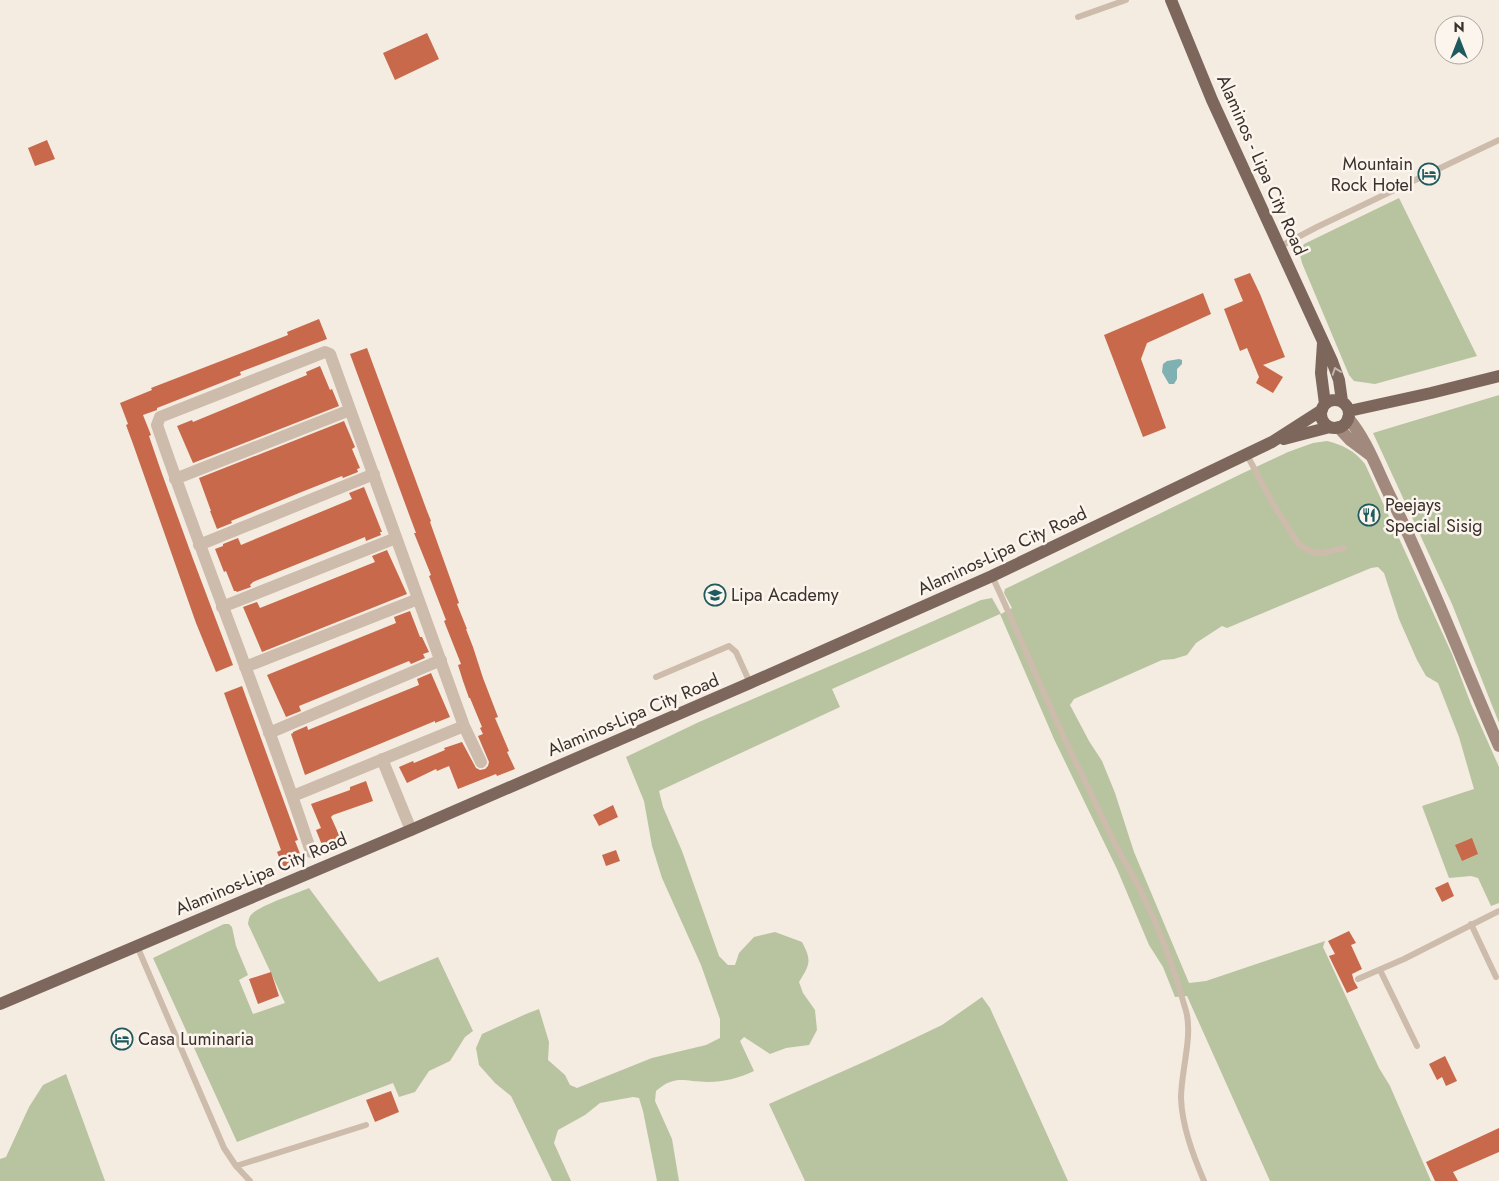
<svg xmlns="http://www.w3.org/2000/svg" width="1499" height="1181" font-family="Jost,sans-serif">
<rect width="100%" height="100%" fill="#f4ebe1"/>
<path fill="#b8c4a0" d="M 1399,198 L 1477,356 L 1375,384 L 1354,381 L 1349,375 L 1302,263 L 1299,251 L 1304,244 Z
M 1499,395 L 1499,723 L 1452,604 L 1373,433 Z
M 1327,441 C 1343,445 1355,451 1365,464 L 1452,654 L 1471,704 L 1499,767 L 1499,903 L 1491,906 L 1478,878 L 1471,876 L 1449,878 L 1422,806 L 1474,789 L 1459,737 L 1438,683 L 1426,676 L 1417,660 L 1399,619 L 1384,573 L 1378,567 L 1371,568 L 1227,628 L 1222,626 L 1196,643 L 1187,655 L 1174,659 L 1162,660 L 1074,699 L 1070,705 L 1089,741 L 1102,761 L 1115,793 L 1134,852 L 1189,983 L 1206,981 L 1325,941 L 1323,947 L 1379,1068 L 1390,1086 L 1431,1181 L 1270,1181 L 1187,996 L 1175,997 L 1163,967 L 1149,945 L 1117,869 L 1054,739 L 1000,614 L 832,689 L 840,707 L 659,791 L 663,807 L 682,851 L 719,956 L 728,965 L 735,965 L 739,953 L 754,937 L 775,932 L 802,942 C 812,961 810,964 799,982 L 803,993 L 815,1010 L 817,1030 L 809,1045 L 786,1048 L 770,1054 L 744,1037 L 740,1041 L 754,1071 C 739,1078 724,1082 708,1082 C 684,1082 676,1074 656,1091 L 655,1101 L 672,1139 L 679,1181 L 657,1181 L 643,1111 L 639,1098 L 633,1097 L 600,1103 L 585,1115 L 558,1130 L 554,1143 L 571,1181 L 552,1181 L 511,1096 L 495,1083 L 479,1065 L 476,1048 L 482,1034 L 526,1014 L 539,1009 L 549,1042 L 548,1060 L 565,1075 L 570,1085 L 577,1088 L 652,1058 L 706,1045 L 720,1038 L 720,1019 L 701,965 L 662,878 L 652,846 L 644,801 L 626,757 L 699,722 L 870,649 L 981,600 L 992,598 L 1001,614 L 1012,608 L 1004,593 L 1005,589 L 1241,474 L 1288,452 L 1313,443 Z
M 309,888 L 379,982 L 438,957 L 473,1031 L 465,1037 L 450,1061 L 429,1071 L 415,1092 L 399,1097 L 393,1083 L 237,1142 L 153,958 L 224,924 L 229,924 L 232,927 L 236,946 L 248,975 L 239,980 L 253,1014 L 285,1003 L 248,924 C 249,919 249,916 253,913 C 264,904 295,894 309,888 Z
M 982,997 L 990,1008 L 1068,1181 L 805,1181 L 769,1104 L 875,1057 L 942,1025 Z
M 66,1074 L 105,1181 L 0,1181 L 0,1159 L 6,1157 L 29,1107 L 43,1085 Z"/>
<path fill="#7fb0b2" d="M 1179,359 L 1182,360 L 1182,364 L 1177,369 L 1177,379 L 1174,384 L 1169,384 L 1162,372 L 1163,364 L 1167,361 Z"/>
<path fill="#c8694b" d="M 427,33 L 439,59 L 395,80 L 383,53 Z
M 47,140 L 55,159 L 35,166 L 28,148 Z
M 1250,273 L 1260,294 L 1285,357 L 1263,365 L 1283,377 L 1273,393 L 1256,383 L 1259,377 L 1247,348 L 1240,351 L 1224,309 L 1243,301 L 1234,279 Z
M 1203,293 L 1211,314 L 1147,343 L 1141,359 L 1166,428 L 1143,437 L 1104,335 Z
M 319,319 L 327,339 L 240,372 L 241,375 L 157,408 L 157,410 L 143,415 L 151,435 L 149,436 L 161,471 L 193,559 L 233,665 L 216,672 L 196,623 L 133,444 L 126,425 L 128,424 L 120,403 L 152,390 L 151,388 L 288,335 L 287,332 Z
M 367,348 L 427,511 L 431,521 L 430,522 L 459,603 L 457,604 L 467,629 L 466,629 L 473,647 L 483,678 L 498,717 L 495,718 L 509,751 L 507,752 L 515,769 L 497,776 L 496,774 L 458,789 L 449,766 L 437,771 L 436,769 L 407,783 L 399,767 L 413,761 L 414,763 L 445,750 L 444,748 L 462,742 L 476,768 L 480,770 L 485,769 L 488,766 L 489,762 L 478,736 L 483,734 L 480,728 L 482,727 L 470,698 L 469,698 L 463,681 L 458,665 L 461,664 L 444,621 L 446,620 L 429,576 L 431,575 L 414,533 L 416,533 L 410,517 L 350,354 Z
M 320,366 L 330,390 L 332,389 L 339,406 L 193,463 L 177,426 L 192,420 L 193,422 L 307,375 L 306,372 Z
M 344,421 L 355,447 L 352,449 L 360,468 L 357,469 L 358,472 L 343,478 L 342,476 L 299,493 L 231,521 L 232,523 L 217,529 L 210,511 L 211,511 L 199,478 Z
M 364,487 L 382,532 L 380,532 L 381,535 L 366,541 L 365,537 L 253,582 L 250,585 L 251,587 L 237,592 L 236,591 L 234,591 L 226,571 L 224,572 L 215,549 L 223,546 L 223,544 L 238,538 L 241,545 L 352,499 L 349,493 Z
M 387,550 L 407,594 L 262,652 L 243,607 L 257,602 L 260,608 L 375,562 L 372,556 Z
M 410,611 L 420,637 L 422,637 L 429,652 L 423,654 L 425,658 L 411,664 L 409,661 L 299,706 L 301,711 L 286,717 L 267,675 L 396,623 L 394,617 Z
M 431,673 L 450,717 L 435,723 L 435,721 L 305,775 L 291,734 L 293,733 L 293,732 L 307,726 L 308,730 L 419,685 L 417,679 Z
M 242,686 L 298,840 L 295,841 L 303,861 L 284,869 L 277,852 L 281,850 L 224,693 Z
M 366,781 L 373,801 L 333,815 L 331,817 L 340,837 L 322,845 L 316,830 L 321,828 L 311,804 L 350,790 L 350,787 Z
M 613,805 L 618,817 L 599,826 L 593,815 Z
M 1472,838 L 1478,854 L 1462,861 L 1455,845 Z
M 616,850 L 620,861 L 606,866 L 602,855 Z
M 1448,882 L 1454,896 L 1442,902 L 1435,888 Z
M 1349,931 L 1356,943 L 1351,945 L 1362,969 L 1352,974 L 1354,981 L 1358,988 L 1347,993 L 1329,956 L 1335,954 L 1328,941 Z
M 271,972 L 279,996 L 258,1004 L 249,979 Z
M 1445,1056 L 1457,1081 L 1446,1086 L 1442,1077 L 1437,1080 L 1429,1064 Z
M 391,1091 L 399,1112 L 375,1122 L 366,1100 Z
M 1499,1128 L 1499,1152 L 1453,1172 L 1458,1181 L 1435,1181 L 1426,1162 Z"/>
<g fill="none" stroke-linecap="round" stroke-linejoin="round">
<path stroke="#cdbbac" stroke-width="6" d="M 1078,17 L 1126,0
M 1279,247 L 1317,227 L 1499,140
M 1247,455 L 1272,502 L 1299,545 L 1314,553 L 1322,553 L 1344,548
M 992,576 C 1022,640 1048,706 1079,769 C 1092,795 1104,822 1117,848 C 1124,861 1132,874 1139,887 C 1158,925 1175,970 1186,1011 C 1193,1036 1181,1071 1181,1098 C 1182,1126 1193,1155 1204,1181
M 656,677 L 729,646 L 736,652 L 750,683
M 1471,924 L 1496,977
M 137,946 L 224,1148 L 236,1166 L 250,1181
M 1380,970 L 1417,1046
M 1358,979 L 1404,959 L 1499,911
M 236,1166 L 366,1125"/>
<path stroke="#cdbbac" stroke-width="12" d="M 175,479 L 350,410
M 199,545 L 374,474
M 222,607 L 396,538
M 245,667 L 418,599
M 269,733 L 441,660
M 382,759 L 411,830
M 293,796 L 464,726
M 311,852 C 264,708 206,568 157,425 L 160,417 L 325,352 L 330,354 L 464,726 L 481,762"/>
<path stroke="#a18a7d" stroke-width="12" d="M 1348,418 C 1367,440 1378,472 1391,498 C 1431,579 1463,664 1499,746
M 1338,427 L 1350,440 L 1370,455"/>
<path stroke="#7d675c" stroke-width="12" d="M 1171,0 L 1212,100 L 1332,361 L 1339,380 L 1342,401
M 1323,343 L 1321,373 L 1325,404
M1321 414a14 14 0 1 1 28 0a14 14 0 1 1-28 0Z
M 1349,411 L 1431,393 L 1499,376
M 1284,439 L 1330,427
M 0,1004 L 411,830 L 750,683 L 992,576 L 1272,442 L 1322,410"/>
</g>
<defs><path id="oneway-chevron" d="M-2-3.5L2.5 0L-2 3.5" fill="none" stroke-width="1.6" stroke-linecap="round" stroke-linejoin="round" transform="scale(1.25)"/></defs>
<use stroke="#c2b5ac" href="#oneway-chevron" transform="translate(1336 371) rotate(-109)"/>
<defs>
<g id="hotel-ring" transform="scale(1.125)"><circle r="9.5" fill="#fbf5ee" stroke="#1f5a5e" stroke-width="1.5"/><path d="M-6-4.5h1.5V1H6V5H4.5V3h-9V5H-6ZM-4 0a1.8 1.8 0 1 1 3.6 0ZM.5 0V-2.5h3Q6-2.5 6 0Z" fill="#1f5a5e"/></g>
<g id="restaurant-ring" transform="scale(1.125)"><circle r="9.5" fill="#fbf5ee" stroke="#1f5a5e" stroke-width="1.5"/><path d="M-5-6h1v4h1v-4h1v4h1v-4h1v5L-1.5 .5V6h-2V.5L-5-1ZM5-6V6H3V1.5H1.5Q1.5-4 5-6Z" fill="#1f5a5e"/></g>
<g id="school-ring" transform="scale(1.125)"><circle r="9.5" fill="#fbf5ee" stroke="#1f5a5e" stroke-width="1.5"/><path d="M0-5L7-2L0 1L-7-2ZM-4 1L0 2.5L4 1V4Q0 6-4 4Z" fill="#1f5a5e"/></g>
</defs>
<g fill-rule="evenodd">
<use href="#hotel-ring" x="1429" y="174"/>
<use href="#restaurant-ring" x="1369" y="515"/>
<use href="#school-ring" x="715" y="595"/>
<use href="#hotel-ring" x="122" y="1039"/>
</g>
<g text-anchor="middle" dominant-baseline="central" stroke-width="5" stroke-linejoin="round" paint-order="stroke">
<g font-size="18" fill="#3b302b" stroke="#fbf5ee" text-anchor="start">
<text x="1413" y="164" text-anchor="end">Mountain<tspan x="1413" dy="21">Rock Hotel</tspan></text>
<text x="1385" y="505">Peejays<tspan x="1385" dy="21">Special Sisig</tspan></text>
<text x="731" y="595">Lipa Academy</text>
<text x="138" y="1039">Casa Luminaria</text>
</g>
<g font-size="18" fill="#3b302b" stroke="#fbf5ee">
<text transform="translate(1262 165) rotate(66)">Alaminos - Lipa City Road</text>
<text transform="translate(1002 551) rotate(-25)">Alaminos-Lipa City Road</text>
<text transform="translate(633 715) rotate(-23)">Alaminos-Lipa City Road</text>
<text transform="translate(261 874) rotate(-23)">Alaminos-Lipa City Road</text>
</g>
</g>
<g transform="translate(1459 40)"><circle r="24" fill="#fbf5ee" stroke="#aea6a0"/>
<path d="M0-4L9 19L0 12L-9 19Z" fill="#1f5a5e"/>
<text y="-8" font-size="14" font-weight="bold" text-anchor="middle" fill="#3b302b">N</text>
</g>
</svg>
